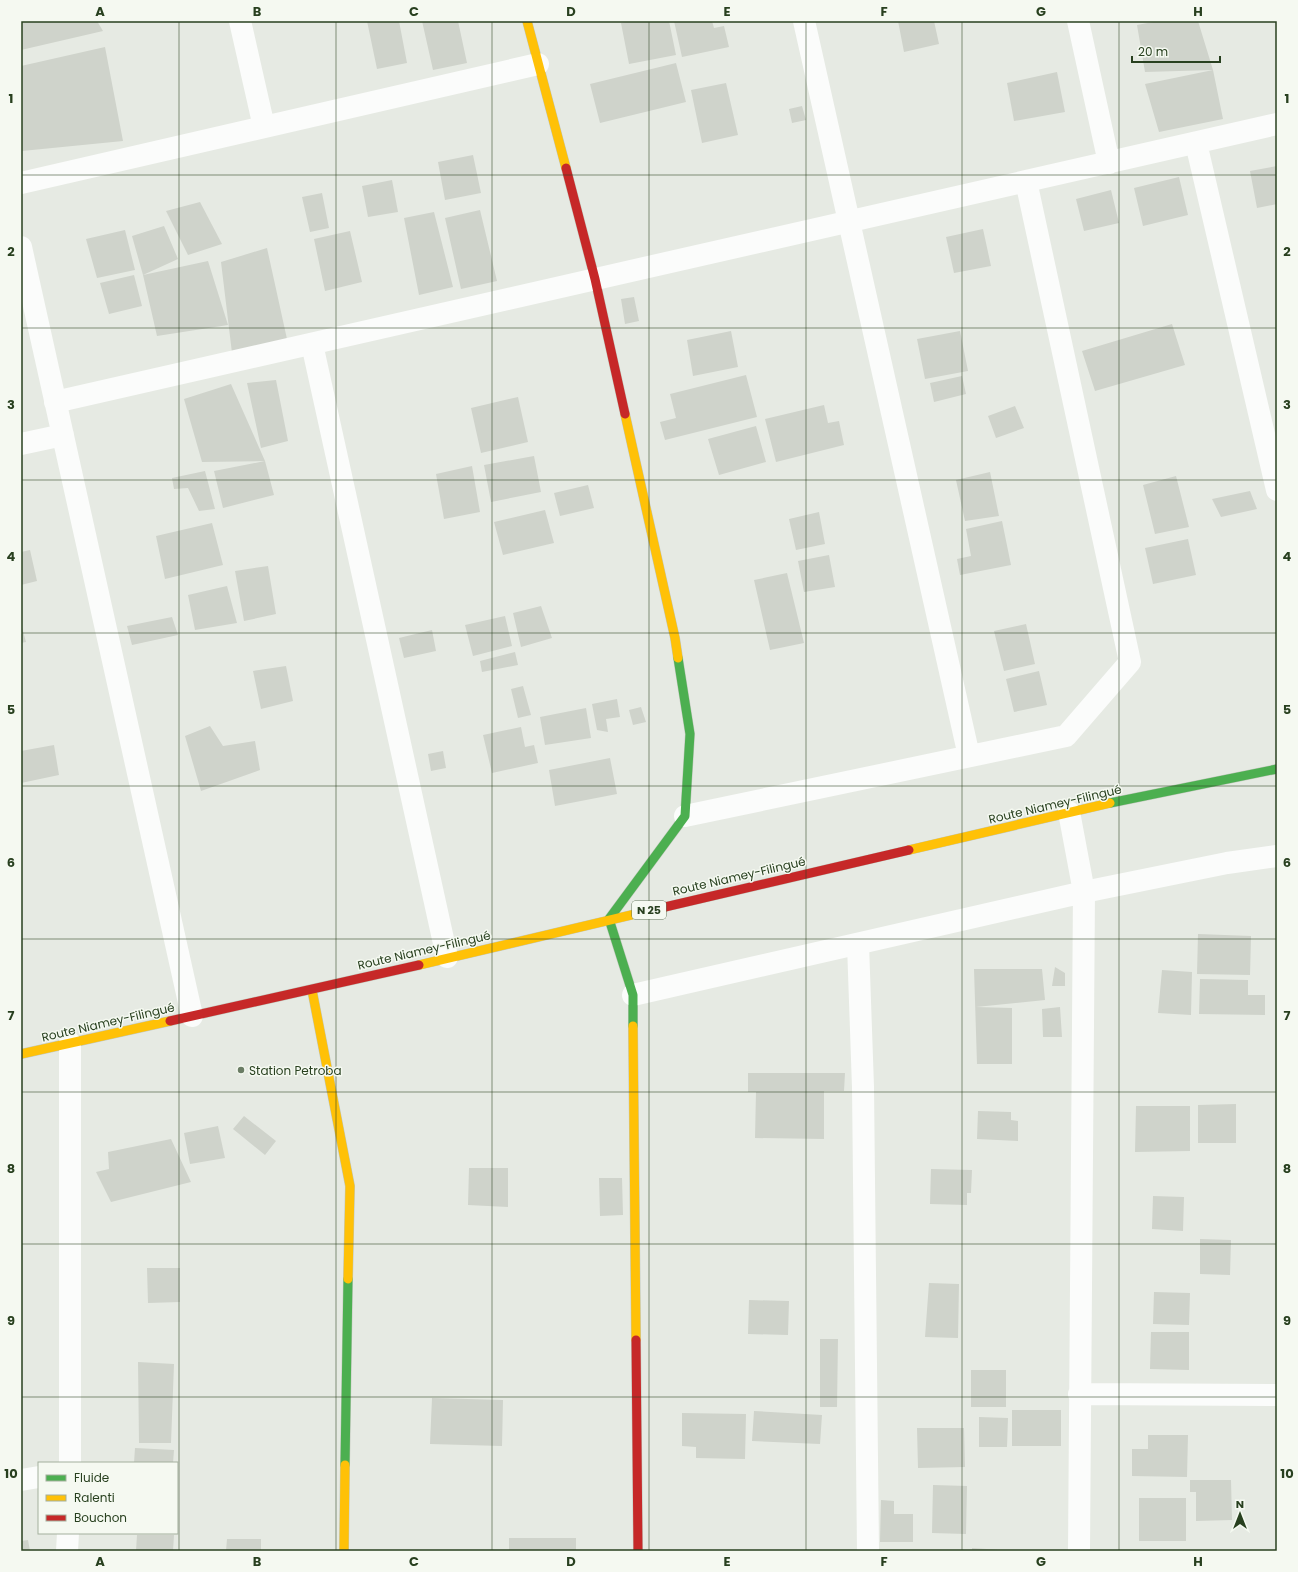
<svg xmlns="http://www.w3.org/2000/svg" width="1298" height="1572" font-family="Poppins,sans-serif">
<rect width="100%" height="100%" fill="#e6eae3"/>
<path fill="#cfd3cb" d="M 21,21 L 97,21 L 103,31 L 21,50 Z
M 367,21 L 399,21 L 407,63 L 377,69 Z
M 422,21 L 458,21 L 467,63 L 433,70 Z
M 632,21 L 669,21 L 676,55 L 629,64 L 621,23 Z
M 674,21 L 712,21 L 714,28 L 724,26 L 729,47 L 682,57 Z
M 898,21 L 934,21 L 939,44 L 904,52 Z
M 1158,21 L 1198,21 L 1213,70 L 1223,119 L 1159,132 L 1145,84 L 1213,70 L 1145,72 L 1137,25 Z
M 105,47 L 123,141 L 22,151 L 21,66 Z
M 676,63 L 686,102 L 600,123 L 590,84 Z
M 1057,72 L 1065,112 L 1014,121 L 1007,83 Z
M 726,83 L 738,135 L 702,143 L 691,90 Z
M 802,106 L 806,120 L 792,123 L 789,109 Z
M 473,155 L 481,193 L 445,200 L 438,162 Z
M 1277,166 L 1277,204 L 1257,208 L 1250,171 Z
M 1179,177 L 1188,215 L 1143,226 L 1134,188 Z
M 392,180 L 398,212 L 368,217 L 362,186 Z
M 1111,190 L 1119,223 L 1084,231 L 1076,199 Z
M 322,193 L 329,228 L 310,232 L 302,197 Z
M 200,202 L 222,244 L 188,255 L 166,211 Z
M 480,210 L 497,281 L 461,289 L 445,218 Z
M 434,212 L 453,287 L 419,295 L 404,218 Z
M 164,226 L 178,259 L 143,275 L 208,261 L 228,325 L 157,336 L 143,275 L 132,236 Z
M 983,229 L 991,266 L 954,273 L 946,237 Z
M 125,230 L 135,270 L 97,278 L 86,239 Z
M 350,231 L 362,282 L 325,291 L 314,239 Z
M 267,248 L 287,339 L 232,353 L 221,262 Z
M 134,275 L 142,306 L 109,314 L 100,283 Z
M 634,297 L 639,321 L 625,324 L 621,299 Z
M 1172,324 L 1185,365 L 1095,391 L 1082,351 Z
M 731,331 L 738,367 L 693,376 L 687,340 Z
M 960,331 L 968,371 L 925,379 L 917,339 Z
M 746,375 L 757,417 L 665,440 L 660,422 L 676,418 L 670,394 Z
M 962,376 L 966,394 L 934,402 L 930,383 Z
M 276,380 L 288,441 L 261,448 L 247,383 Z
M 231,384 L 265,461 L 274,495 L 223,508 L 214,471 L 265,461 L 202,462 L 184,399 Z
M 518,397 L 528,442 L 481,453 L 471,408 Z
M 824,405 L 828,423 L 839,421 L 844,445 L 776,462 L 765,419 Z
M 1015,406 L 1024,428 L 996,438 L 988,416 Z
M 756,426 L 766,462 L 719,475 L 708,439 Z
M 534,456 L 541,492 L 491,502 L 484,465 Z
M 472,466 L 480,512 L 444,519 L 436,474 Z
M 205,471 L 215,509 L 199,511 L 188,488 L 174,489 L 172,478 Z
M 990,472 L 999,516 L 965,521 L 956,480 Z
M 1176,476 L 1189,527 L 1155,534 L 1143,485 Z
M 588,485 L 594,508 L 560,516 L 554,493 Z
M 1250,491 L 1257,509 L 1221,517 L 1212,499 Z
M 545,510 L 554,543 L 503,555 L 494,522 Z
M 819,512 L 825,544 L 796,550 L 789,519 Z
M 1002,521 L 1011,565 L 960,575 L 957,559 L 971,556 L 966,529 Z
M 212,523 L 223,565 L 165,579 L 156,536 Z
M 1188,539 L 1196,575 L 1153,584 L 1145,548 Z
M 30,550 L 37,581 L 21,585 L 21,552 Z
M 829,555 L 835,587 L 804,592 L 798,561 Z
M 268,566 L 276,614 L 244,621 L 235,571 Z
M 787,573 L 804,643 L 770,650 L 754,580 Z
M 227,586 L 237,623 L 195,630 L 188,595 Z
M 541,606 L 552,638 L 521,647 L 513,613 Z
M 505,616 L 512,646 L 473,656 L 465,625 Z
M 172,617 L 178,635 L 132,645 L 127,626 Z
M 21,624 L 26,642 L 21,643 Z
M 1026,624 L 1035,664 L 1004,671 L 994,631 Z
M 432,630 L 436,651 L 404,658 L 399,638 Z
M 515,652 L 518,665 L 482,672 L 480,661 Z
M 286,666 L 293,701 L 261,709 L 253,671 Z
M 1039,671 L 1047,705 L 1014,712 L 1006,679 Z
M 523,686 L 531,715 L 518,718 L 511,689 Z
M 617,699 L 620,717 L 606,719 L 608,732 L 597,730 L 592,704 Z
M 641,707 L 646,722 L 633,725 L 629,710 Z
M 586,708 L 591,738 L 545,745 L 540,717 Z
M 210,726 L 223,746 L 255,741 L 260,770 L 201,791 L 185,736 Z
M 521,727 L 525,747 L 534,745 L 538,763 L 492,773 L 483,735 Z
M 54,745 L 59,775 L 21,783 L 21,751 Z
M 443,751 L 446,768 L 431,771 L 428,754 Z
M 610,758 L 617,794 L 555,806 L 549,770 Z
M 1198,934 L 1251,936 L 1250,975 L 1197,974 Z
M 1055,967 L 1065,973 L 1065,986 L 1052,986 Z
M 974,969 L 1042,969 L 1045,1000 L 976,1007 L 1012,1008 L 1012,1064 L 977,1064 Z
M 1162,970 L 1192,972 L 1191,1015 L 1158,1013 Z
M 1200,979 L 1248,980 L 1248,995 L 1265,995 L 1265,1015 L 1199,1014 Z
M 1060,1007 L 1062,1037 L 1043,1037 L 1042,1009 Z
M 748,1073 L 845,1073 L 844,1091 L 824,1091 L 824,1139 L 755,1138 L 756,1092 L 748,1092 Z
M 1236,1104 L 1236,1143 L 1198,1143 L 1198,1105 Z
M 1136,1106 L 1190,1106 L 1190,1151 L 1135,1152 Z
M 978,1111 L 1011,1112 L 1011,1120 L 1018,1121 L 1018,1141 L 977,1139 Z
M 244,1116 L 276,1141 L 265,1155 L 233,1129 Z
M 218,1126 L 225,1158 L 190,1164 L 184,1133 Z
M 171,1139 L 191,1182 L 111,1202 L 96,1172 L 109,1169 L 108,1152 Z
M 469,1168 L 508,1168 L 508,1207 L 468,1205 Z
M 931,1169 L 972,1170 L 971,1193 L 967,1193 L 967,1205 L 930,1204 Z
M 599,1178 L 622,1178 L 623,1215 L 600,1216 Z
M 1153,1196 L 1184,1197 L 1183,1231 L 1152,1229 Z
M 1200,1239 L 1231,1240 L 1230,1275 L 1200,1274 Z
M 147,1268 L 180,1268 L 180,1302 L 148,1303 Z
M 929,1283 L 959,1284 L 958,1338 L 925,1337 Z
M 1154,1292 L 1190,1293 L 1189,1325 L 1153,1324 Z
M 749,1300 L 789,1301 L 788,1335 L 748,1334 Z
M 1151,1332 L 1189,1332 L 1189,1370 L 1150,1369 Z
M 820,1339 L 838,1339 L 837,1407 L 820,1407 Z
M 138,1362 L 174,1364 L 171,1443 L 139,1443 Z
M 971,1370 L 1006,1370 L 1006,1407 L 971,1407 Z
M 432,1398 L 503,1400 L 502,1446 L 430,1444 Z
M 1012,1410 L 1061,1410 L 1061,1446 L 1012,1446 Z
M 754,1411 L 822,1415 L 820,1444 L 752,1441 Z
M 682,1413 L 746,1414 L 745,1459 L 696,1458 L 696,1447 L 682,1446 Z
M 979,1417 L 1008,1418 L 1007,1447 L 979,1447 Z
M 917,1428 L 964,1428 L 965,1467 L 918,1468 Z
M 1148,1435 L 1188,1435 L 1187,1477 L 1132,1476 L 1132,1449 L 1148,1449 Z
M 135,1448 L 174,1450 L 173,1463 L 134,1463 Z
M 1190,1480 L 1231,1480 L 1232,1520 L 1196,1521 L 1196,1492 L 1190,1492 Z
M 933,1485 L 967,1486 L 966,1534 L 932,1533 Z
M 1139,1498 L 1186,1498 L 1186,1541 L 1139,1541 Z
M 881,1500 L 894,1501 L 894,1514 L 913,1514 L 913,1542 L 880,1542 Z
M 137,1535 L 174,1535 L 173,1551 L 136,1551 Z
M 509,1538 L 576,1538 L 576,1551 L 509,1551 Z
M 227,1539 L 261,1539 L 261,1551 L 226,1551 Z
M 28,1540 L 30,1551 L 21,1551 L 21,1541 Z
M 972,1548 L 1001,1550 L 1001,1551 L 972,1551 Z"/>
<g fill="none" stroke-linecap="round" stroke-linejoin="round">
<g stroke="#c0c7bc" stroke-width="10">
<path id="fast" d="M 1110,803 L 1277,769
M 633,1026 L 633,995 L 609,919 L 685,816 L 690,734 L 678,658
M 345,1465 L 348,1279"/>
</g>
<g stroke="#c0c7bc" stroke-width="10">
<path id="slow" d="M 527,21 L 566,168
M 625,414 L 675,638 L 678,658
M 909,850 L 1110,803
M 419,965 L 665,907
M 312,990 L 350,1186 L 348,1279
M 633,1026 L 636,1340
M 21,1054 L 170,1021
M 344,1551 L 345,1465"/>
</g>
<g stroke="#c0c7bc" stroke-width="10">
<path id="jam" d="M 566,168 L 595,279 L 625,414
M 665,907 L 909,850
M 170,1021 L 419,965
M 636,1340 L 638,1551"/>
</g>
<path stroke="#fbfcfb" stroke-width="22" d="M 240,21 L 264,127
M 804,21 L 969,756
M 1078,21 L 1109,163
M 1196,143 L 1277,490
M 21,183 L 538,64
M 21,247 L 192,1016
M 312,344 L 447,957
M 55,402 L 1277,124
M 21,444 L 63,435
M 1069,812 L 1084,892 L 1079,1551
M 685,816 L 1066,736 L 1130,662 L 1026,181
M 858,944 L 863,1087 L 868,1551
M 633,995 L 1084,892 L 1227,863 L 1277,856
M 70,1043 L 70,1463
M 1079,1394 L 1277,1395
M 21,1480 L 39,1477
M 67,1551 L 68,1533"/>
<use href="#fast" stroke="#4caf50" stroke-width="9"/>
<use href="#slow" stroke="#ffc107" stroke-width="9"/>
<use href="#jam" stroke="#c62828" stroke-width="9"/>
</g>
<path fill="none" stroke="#28401f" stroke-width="1" stroke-opacity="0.55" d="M 179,21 L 179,1551M 336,21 L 336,1551M 492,21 L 492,1551M 649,21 L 649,1551M 806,21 L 806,1551M 962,21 L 962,1551M 1119,21 L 1119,1551M 21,175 L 1277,175M 21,328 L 1277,328M 21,480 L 1277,480M 21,633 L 1277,633M 21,786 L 1277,786M 21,939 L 1277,939M 21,1092 L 1277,1092M 21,1244 L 1277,1244M 21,1397 L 1277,1397"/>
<circle fill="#6a7c64" stroke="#f5f9f1" stroke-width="1.5" cx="241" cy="1070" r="4"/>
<g text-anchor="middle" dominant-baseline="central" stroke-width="3" stroke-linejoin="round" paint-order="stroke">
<rect fill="#f5f9f1" stroke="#66785e" stroke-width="1" x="632" y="901" width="34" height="18" rx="3"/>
<g font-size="11" font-weight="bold" fill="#28401f">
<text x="649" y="910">N 25</text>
</g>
<g font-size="12" fill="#28401f" stroke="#f5f9f1">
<text transform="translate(1055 804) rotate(-13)">Route Niamey-Filingué</text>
<text transform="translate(739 876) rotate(-13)">Route Niamey-Filingué</text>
<text transform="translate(424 950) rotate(-13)">Route Niamey-Filingué</text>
<text transform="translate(108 1022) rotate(-13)">Route Niamey-Filingué</text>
</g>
<g font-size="12" fill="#28401f" stroke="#f5f9f1" text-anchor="start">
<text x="249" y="1070">Station Petroba</text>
</g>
</g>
<rect width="1298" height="1572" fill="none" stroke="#f5f9f1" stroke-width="44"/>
<rect x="38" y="1462" width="140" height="72" fill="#f5f9f1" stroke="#a3af9d"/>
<rect x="46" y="1475" width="20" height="6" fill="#4caf50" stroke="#a3af9d"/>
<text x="74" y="1482" font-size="12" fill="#28401f">Fluide</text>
<rect x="46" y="1495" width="20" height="6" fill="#ffc107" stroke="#a3af9d"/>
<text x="74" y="1502" font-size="12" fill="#28401f">Ralenti</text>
<rect x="46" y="1515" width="20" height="6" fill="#c62828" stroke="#a3af9d"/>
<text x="74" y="1522" font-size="12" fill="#28401f">Bouchon</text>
<g transform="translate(1240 1514)" stroke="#f5f9f1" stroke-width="3" paint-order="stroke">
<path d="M0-3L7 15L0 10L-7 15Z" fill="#28401f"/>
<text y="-6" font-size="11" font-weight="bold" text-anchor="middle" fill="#28401f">N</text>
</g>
<path d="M1132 56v6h88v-6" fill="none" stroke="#28401f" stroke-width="2"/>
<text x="1138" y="56" font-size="12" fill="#28401f" stroke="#f5f9f1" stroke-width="3" paint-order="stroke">20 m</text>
<rect x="22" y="22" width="1254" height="1528" fill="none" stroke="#28401f" stroke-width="1.5"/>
<g font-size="13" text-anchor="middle" font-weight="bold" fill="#28401f">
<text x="100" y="16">A</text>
<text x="257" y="16">B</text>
<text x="414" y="16">C</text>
<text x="571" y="16">D</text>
<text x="727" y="16">E</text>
<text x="884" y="16">F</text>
<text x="1041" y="16">G</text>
<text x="1198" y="16">H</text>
<text x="11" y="103">1</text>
<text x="1287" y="103">1</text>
<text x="11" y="256">2</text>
<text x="1287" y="256">2</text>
<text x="11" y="409">3</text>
<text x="1287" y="409">3</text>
<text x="11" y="561">4</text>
<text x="1287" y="561">4</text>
<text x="11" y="714">5</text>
<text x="1287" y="714">5</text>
<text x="11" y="867">6</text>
<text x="1287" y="867">6</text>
<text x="11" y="1020">7</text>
<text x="1287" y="1020">7</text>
<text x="11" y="1173">8</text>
<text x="1287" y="1173">8</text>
<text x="11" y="1325">9</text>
<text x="1287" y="1325">9</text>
<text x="11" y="1478">10</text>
<text x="1287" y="1478">10</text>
<text x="100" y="1566">A</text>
<text x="257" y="1566">B</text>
<text x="414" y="1566">C</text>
<text x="571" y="1566">D</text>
<text x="727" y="1566">E</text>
<text x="884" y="1566">F</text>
<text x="1041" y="1566">G</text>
<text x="1198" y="1566">H</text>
</g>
</svg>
